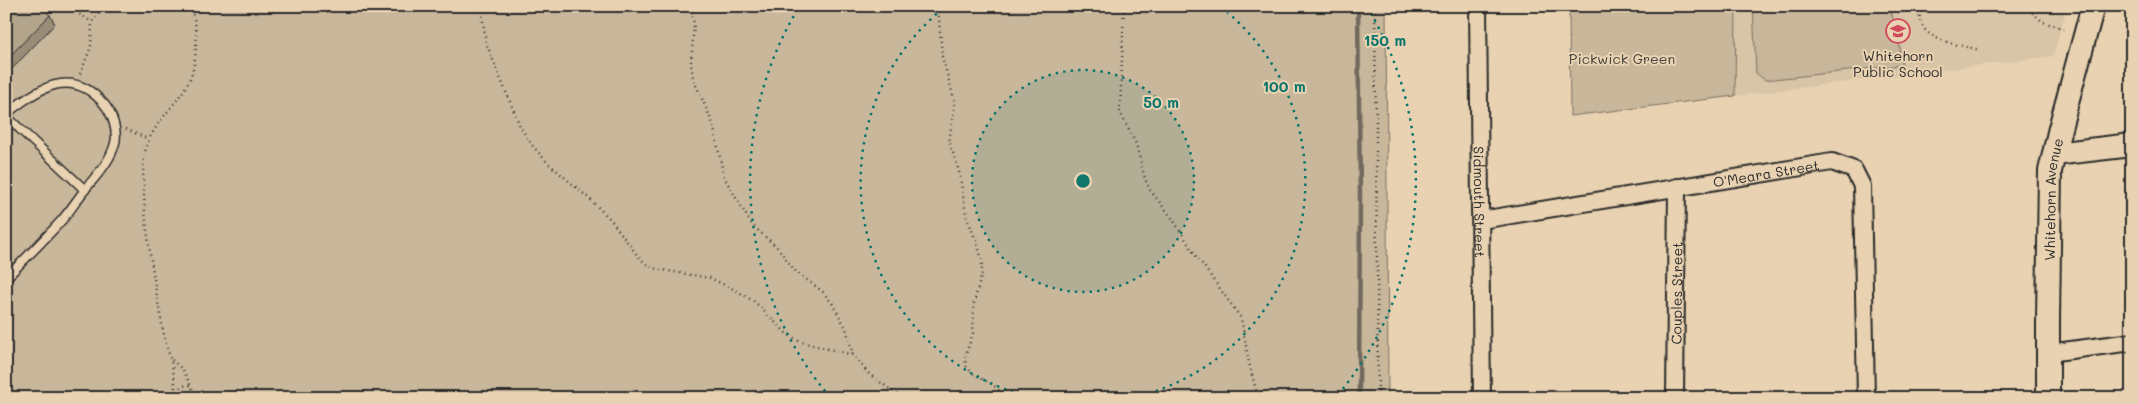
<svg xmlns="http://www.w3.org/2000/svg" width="2138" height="404" font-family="Mali,sans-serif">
<rect width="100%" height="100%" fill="#e8d2b1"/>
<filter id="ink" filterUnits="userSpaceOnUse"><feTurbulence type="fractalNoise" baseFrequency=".02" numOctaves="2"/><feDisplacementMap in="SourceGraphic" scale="10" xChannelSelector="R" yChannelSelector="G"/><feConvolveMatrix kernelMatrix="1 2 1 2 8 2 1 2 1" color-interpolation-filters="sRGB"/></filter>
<g filter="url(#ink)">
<path fill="#d8c4a6" d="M 1736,6 L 2067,6 L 2053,56 L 1735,96 Z"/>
<path fill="#c9b79b" stroke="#7a7163" d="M 6,6 L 1386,6 L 1388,398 L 6,398 Z
M 1569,6 L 1736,6 L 1735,96 L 1570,116 Z
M 1753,6 L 1888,6 C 1897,25 1900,44 1902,65 L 1765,80 L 1756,73 Z"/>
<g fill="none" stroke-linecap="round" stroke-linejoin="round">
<path stroke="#71695d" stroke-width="4.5" d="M 1358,6 L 1360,196 L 1359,398"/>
<g stroke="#2b2b2b" stroke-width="11">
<path id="lane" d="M 6,114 C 38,89 71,65 104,104 C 112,113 118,131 115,143 C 111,160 98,174 87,187 C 78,198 71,210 61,221 C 44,240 25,259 6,278
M 6,116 L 85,190"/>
</g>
<g stroke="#2b2b2b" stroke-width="20">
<g id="street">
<path id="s1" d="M 1478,6 L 1482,398"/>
<path id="s2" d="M 1481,220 L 1832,162 L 1854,170 L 1862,186 L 1866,398"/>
<path d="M 2048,353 L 2132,342"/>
<path id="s3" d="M 1675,398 L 1677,187"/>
</g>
</g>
<g stroke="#2b2b2b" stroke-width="26">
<g id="secondary">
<path d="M 2054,154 L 2132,145"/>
<path id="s4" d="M 2048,398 L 2048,322 L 2050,171 L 2060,128 L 2093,6"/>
</g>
</g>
<path stroke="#2b2b2b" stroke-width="2.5" stroke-dasharray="1 4" stroke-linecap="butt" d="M 67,6 L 92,22
M 481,6 L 486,43 L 520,126 L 531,144 L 548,163 L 592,201 L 611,220 L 637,255 L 646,264 L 656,269 L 710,278 L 739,292 L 755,302 L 787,334 L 801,342 L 853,355
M 692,6 L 694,25 L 691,63 L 693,78 L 713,124 L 724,177 L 752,225 L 778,248 L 796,272 L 822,291 L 832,303 L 846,328 L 853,355 L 869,374 L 902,398
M 938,6 L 942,56 L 955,102 L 949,141 L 959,171 L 966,214 L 980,252 L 982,264 L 982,273 L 974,303 L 973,333 L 965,357 L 966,366 L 972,373 L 993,385 L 1000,391 L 1004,398
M 1124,6 L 1120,112 L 1136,144 L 1145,179 L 1150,190 L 1172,218 L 1194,253 L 1241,318 L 1249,363 L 1258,398
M 1375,6 L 1378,398
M 1922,6 C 1909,40 1958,44 1980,50
M 1986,6 L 2001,9 L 2008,6
M 2025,6 L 2043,22 L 2065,29
M 80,74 L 91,47 L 92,22 L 103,6
M 126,129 L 148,139
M 172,360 L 183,370 L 197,398
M 176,391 L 182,386 L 190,385
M 174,398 C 178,377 168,354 164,335 C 156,293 149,252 145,211 C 144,193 142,175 144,157 C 148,127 174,109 188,83 C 194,72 195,59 196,46 C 197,31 196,20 189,6"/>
<use href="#lane" stroke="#e8d2b1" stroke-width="8"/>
<use href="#street" stroke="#e8d2b1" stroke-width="16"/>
<use href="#secondary" stroke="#e8d2b1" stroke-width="22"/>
</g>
<path fill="#9a8d78" stroke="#2b2b2b" d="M 6,6 L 49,6 L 45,11 L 50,15 L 55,24 L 10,71 L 6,67 Z"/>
<path fill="#b3a48c" stroke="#2b2b2b" d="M 6,6 L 40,6 L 50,15 L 6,60 Z"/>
</g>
<circle cx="1083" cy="181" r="111" fill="#0f766e" fill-opacity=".12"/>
<g fill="none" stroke="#0f766e" stroke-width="2.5" stroke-dasharray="2.5 5">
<circle cx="1083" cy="181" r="111"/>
<path d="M1035 398A222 222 0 0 1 945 7M1221 7A222 222 0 0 1 1131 398"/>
<path d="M830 397A333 333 0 0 1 799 7M1367 7A333 333 0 0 1 1336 397"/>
</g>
<defs>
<g id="school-ring" transform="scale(1.25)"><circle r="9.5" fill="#e8d2b1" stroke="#d1495b" stroke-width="1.5"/><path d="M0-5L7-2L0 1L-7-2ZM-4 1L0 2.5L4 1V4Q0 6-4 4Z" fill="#d1495b"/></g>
</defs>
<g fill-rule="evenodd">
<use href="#school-ring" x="1898" y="31"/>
</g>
<g text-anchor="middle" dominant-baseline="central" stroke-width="4" stroke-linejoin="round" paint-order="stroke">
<g font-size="14" fill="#2b2b2b" stroke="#e8d2b1">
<text x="1898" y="55">Whitehorn<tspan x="1898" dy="16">Public School</tspan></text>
</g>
<g font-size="14" fill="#43403c" stroke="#e8d2b1">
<text x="1622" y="58">Pickwick Green</text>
</g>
<g font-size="14" fill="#2b2b2b" stroke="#e8d2b1">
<text stroke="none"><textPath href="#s2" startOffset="289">O'Meara Street</textPath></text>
<text stroke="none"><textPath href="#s4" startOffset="199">Whitehorn Avenue</textPath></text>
<text stroke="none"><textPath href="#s1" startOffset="196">Sidmouth Street</textPath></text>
<text stroke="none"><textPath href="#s3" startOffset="105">Couples Street</textPath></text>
</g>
</g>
<circle cx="1083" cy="181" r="8" fill="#0f766e" stroke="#e8d2b1" stroke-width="2.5"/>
<g font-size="15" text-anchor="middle" font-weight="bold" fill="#0f766e" stroke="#e8d2b1" stroke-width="4" stroke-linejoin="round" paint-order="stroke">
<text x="1385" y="46">150 m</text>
<text x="1284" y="92">100 m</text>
<text x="1161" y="108">50 m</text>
</g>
<rect width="2138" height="404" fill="none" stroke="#e8d2b1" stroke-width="25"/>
<rect x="12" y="12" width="2113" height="379" fill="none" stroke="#2b2b2b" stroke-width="2" filter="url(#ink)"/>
</svg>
